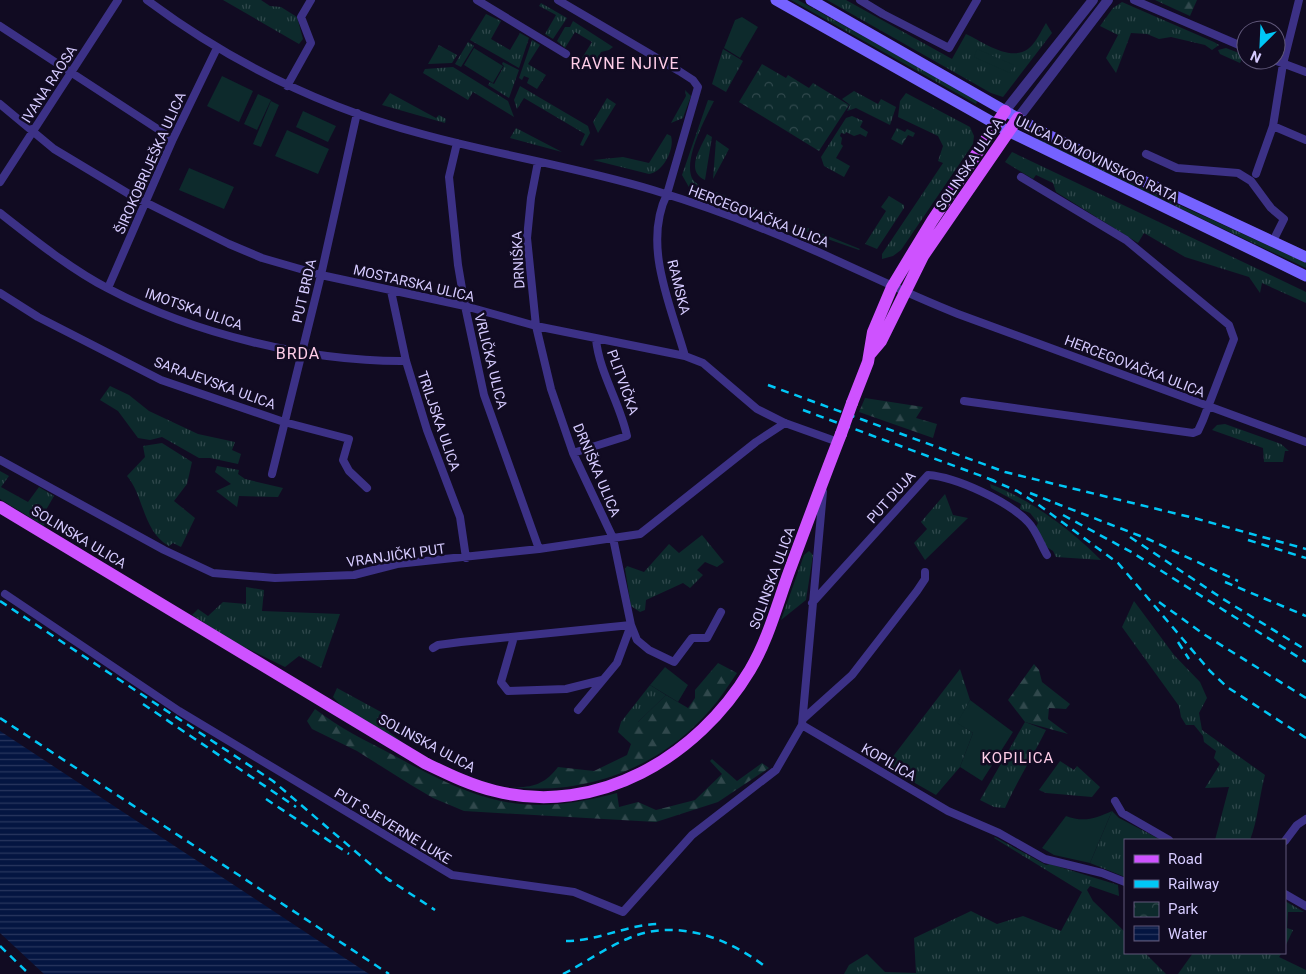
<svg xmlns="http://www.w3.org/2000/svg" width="1306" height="974" font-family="Roboto,sans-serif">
<defs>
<pattern id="grass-tufts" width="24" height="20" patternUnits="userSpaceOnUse" patternTransform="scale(1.25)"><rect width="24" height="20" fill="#0d2a2c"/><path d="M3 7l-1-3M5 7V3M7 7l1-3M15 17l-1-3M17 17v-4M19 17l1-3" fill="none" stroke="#30484c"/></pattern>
<pattern id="forest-firs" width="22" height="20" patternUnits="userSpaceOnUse" patternTransform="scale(1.25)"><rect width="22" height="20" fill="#0d2a2c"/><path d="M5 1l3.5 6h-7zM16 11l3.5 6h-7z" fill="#30484c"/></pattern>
<pattern id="park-crowns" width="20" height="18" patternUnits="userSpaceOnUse" patternTransform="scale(1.25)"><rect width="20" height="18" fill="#0d2a2c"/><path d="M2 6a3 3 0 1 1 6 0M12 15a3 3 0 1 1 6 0" fill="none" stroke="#30484c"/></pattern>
<pattern id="water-rules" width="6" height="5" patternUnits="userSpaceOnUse" patternTransform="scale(1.25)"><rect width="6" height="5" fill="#041541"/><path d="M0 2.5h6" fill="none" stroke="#28365e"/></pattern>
</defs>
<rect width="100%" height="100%" fill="#110b22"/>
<path fill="url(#grass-tufts)" d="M 223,0 L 261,0 L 270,6 L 281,7 L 297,17 L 303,39 L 299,44 Z
M 791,0 L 798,0 L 978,100 L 976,104 Z
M 827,0 L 846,0 L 952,59 L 966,34 C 983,42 1010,62 1028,49 C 1036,43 1041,31 1046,23 L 1052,33 L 1003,97 L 991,93 Z
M 1122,2 L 1214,42 L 1219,45 L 1212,50 L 1205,45 L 1171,37 L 1159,39 L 1147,34 L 1131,33 L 1116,73 L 1106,58 L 1118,35 L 1100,26 L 1113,8 Z
M 541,3 L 567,18 L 553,39 L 545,34 L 556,15 L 539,6 Z
M 486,14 L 501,21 L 491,39 L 510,50 L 520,33 L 529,38 L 519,68 L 470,40 Z
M 573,21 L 613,47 L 609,50 L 601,52 L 597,60 L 593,63 L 582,58 L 592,42 L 575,32 L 565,48 L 557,41 L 565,27 L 570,27 Z
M 532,40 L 540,45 L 528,64 L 546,75 L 537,89 L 527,83 L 529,78 L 524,76 L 522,80 L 519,78 Z
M 468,42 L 474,46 L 461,67 L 455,64 Z
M 439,45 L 457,55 L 452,63 L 428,64 Z
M 1226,48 L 1244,55 L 1240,63 L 1220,54 L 1218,50 Z
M 723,49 L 743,61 L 726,92 L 712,84 Z
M 503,62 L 519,70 L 509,98 L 488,85 L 490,82 L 494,84 L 504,66 L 502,64 Z
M 453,67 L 508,101 L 514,117 L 473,92 L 468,100 L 423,73 L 425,69 Z
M 520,86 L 588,126 L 590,133 L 583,146 L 580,145 L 585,134 L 524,98 L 517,109 L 514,100 Z
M 685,90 L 691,96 L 684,115 L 683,118 L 671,123 L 686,96 Z
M 854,91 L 878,104 L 881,99 L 896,107 L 890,125 L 856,108 L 847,111 L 850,105 L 842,99 Z
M 390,93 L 436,118 L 439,115 L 446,119 L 445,123 L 382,105 Z
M 906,93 L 970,127 L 974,136 L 973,144 L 901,250 L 893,256 L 882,259 L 882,254 L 943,163 L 938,161 L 943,146 L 938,136 L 898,117 L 900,101 Z
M 607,98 L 616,104 L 598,133 L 593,122 Z
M 708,100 L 714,101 C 706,117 679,167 695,182 C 702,189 717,192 727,196 L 725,201 L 690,189 L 682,175 Z
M 852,116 L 863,121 L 860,127 L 868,132 L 866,137 L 860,134 L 854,136 L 846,132 L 845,134 L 841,133 L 840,136 L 842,138 L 841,144 L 843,146 L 836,158 L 850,166 L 844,177 L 824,166 L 821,157 L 846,118 Z
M 516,128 L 562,152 L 510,138 Z
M 667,134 L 671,136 C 675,149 663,172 649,174 L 593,160 L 623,157 L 649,163 Z
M 707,134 L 712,137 L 705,180 C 685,171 700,149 707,134 Z
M 1037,138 C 1126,182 1216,221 1306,263 L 1306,268 L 1036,140 Z
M 716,140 L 729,149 L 713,179 Z
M 1012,152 L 1306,292 L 1306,303 L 1262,283 L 1260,293 L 1249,277 L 1185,257 L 1144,233 L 1138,243 L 1056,192 L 1053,183 L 1036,175 L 1033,179 L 1005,162 Z
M 889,196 L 904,205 L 904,208 L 877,249 L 865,244 L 886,211 L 881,207 Z
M 735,200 L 786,220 L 785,223 L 733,204 Z
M 798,224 L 860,249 L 859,250 L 796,228 Z
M 110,386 L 129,395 L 149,411 L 198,434 L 235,442 L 232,450 L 241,454 L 238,464 L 210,458 L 199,458 L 162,437 L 150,440 L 138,438 L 118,411 L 100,400 Z
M 1225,424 L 1281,444 L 1289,451 L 1285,451 L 1283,462 L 1264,462 L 1263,448 L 1212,430 L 1217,425 Z
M 162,443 L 192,462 L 187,484 L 174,501 L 195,518 L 181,547 L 173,543 L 169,546 C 143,532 144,496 127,476 L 145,457 L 143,446 Z
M 217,466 L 239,470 L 238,474 L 245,479 L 283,488 L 278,497 L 239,496 L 237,507 L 216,491 L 231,484 L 215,472 Z
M 0,471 L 9,476 L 1,487 L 28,502 L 39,487 L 54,496 L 42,517 L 47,520 L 44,526 L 0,499 Z
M 990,484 C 1030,499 1070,529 1101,560 L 1056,557 L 1053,551 L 1045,546 L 1036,527 L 1038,523 L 1030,513 L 1020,509 L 1021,504 L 991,488 Z
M 945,494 L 953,515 L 968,518 L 925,560 L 914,543 L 927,529 L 921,522 Z
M 702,535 L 724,562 L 717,567 L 705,562 L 697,570 L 703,575 L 690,588 L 683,583 L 646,600 L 645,610 L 640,612 L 631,606 L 625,569 L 627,566 L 644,572 L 669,544 L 679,553 Z
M 809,551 L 813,555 L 806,600 L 781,620 L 804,555 Z
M 246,587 L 264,590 L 262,611 L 340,614 L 321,668 L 299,656 L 285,667 L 234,642 L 192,615 L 198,609 L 208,616 L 223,602 L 246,604 Z
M 1134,601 L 1174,655 L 1200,682 L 1207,698 L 1199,713 L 1202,730 L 1265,775 C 1259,797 1258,820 1250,840 L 1215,840 L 1229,787 L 1205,788 L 1220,764 L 1214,758 L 1216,751 L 1204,742 L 1203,736 L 1194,725 L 1186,725 L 1181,717 L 1179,706 L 1122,627 Z
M 960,669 L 970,700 L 958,723 L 973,733 L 960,767 L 936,795 L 901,775 L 888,763 Z
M 650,685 L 666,695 L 638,722 L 621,722 Z
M 337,688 L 392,718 L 389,732 L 410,748 L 345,710 L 333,697 Z
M 1025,722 L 1046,730 C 1033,756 1017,781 1005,808 L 994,807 L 980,800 Z
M 1060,761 L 1074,770 L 1077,766 L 1100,787 L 1092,797 L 1046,793 L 1039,790 Z
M 1112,811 L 1119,818 L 1161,840 L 1125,840 L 1125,877 L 1090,863 Z
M 995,837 L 1046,865 L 1050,864 L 1118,885 L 1119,896 L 1090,886 L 1087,890 L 1093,901 L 1125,932 L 1125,953 L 1145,953 L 1166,974 L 844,974 L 849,965 L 867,954 L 885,972 L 916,973 L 914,938 L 971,911 L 997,924 L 1023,916 L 1061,931 L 1082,892 L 994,838 Z
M 1285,901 L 1304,912 L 1288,912 L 1287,928 L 1293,930 L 1285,947 Z
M 1193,953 L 1282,953 L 1279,957 L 1306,970 L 1306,974 L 1178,974 Z"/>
<path fill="url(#forest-firs)" d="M 1155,0 L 1197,0 L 1190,16 Z
M 865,398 L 923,407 L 916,418 L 937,424 L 933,438 L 859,412 Z
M 718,663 L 737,673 C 728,686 720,699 710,710 C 661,767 586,796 512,787 C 533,788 545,784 558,767 L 594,771 L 627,755 L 631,744 L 618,732 L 621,722 L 638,722 L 666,695 L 688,708 L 695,698 L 695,690 Z
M 1034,664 L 1039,670 L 1042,682 L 1070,704 L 1066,709 L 1049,708 L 1048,719 L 1068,734 L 1025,722 L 1008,700 Z
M 315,709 C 341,729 365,740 393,755 C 478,801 521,819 617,793 L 619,807 L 638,802 L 656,810 L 695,800 L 722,774 L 710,761 L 712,759 L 737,781 L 762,763 L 769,768 L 718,802 L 656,822 L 464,811 L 433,798 L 411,785 L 357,751 L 312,729 L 307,721 Z"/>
<path fill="url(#park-crowns)" d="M 762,64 L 786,78 L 788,75 L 809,88 L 813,83 L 849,105 L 819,151 L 739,102 Z
M 897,128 L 905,132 L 907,129 L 915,133 L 913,137 L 908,135 L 902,145 L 891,139 Z"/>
<path fill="#0d2a2c" d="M 742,17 L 758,27 L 740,58 L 724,48 L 735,20 Z
M 474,48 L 503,66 L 493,83 L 464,65 Z
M 977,49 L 1014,65 L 1010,73 L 974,57 Z
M 222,76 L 253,91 L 239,122 L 207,106 Z
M 258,94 L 271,100 L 257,130 L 244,124 Z
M 271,101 L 279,105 L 261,147 L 253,144 Z
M 303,111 L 336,126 L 328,142 L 296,127 Z
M 287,130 L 329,149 L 318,174 L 275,156 Z
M 189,168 L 234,187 L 224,209 L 179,190 Z
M 665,667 L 688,685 L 678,702 L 650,685 Z
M 970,700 L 1013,732 L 982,781 L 960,767 L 973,733 L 957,723 Z
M 1112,811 L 1090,863 L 1054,855 L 1042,848 L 1066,816 C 1084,823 1096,818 1112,811 Z"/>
<path fill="url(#water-rules)" d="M 0,731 L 369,974 L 44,974 L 0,933 Z"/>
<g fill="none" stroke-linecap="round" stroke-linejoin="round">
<path stroke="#3c3186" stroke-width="8" d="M 147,0 C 230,62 321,107 422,134 C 498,155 577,167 653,190 C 706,206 759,226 809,248 C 859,270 907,294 958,314 L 1306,442
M 477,0 L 566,54
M 558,0 L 679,71 L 693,80 L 698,87 L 667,194 C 642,245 671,306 685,356
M 860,0 L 883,14 L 949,48 L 977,0
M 1134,0 L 1246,48
M 0,26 L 173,139
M 1274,60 L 1306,72
M 287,86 L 311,43 L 301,17 L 311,0
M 0,104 L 54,149 L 129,194 L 229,244 L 262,258 L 321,275 L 465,306 L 536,326 L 685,356 L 703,363 L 757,409 L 785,423 L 838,442
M 1273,126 L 1306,140
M 457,143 L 449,177 L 458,265 L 465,306 L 484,395 L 539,549
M 1146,154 L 1177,168 L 1238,173 L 1251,181 L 1271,208 L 1284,219 L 1273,241
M 538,162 L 531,198 L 527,238 L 536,326 L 551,389 L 573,453 L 613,538 L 631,625 L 637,640 L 649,650 L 674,662 L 692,638 L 707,638 L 721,612
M 1256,174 L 1273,126 L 1283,64 L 1299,0
M 0,182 L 118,0
M 0,213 C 33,239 72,270 109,289 C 194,334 310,362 406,361
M 108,288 L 173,139 L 217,48
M 391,291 L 406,361 L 427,430 L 460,517 L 466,558
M 0,293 L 38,317 L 161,380 L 284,422 L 349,439 L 343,460 L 349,471 L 367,488
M 964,401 L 1193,433 L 1198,431 L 1203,420 L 1234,339 L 1229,325 L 1126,240 L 1021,177
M 573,453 L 627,436 C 620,403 599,372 596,339
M 0,460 L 164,550 L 213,573 L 275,578 L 354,575 L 397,564 L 539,549 L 640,534 L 756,442 L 785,423
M 272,474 L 321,275 L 357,113
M 5,594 L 179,711 L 452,875 L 574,892 L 623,912 L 692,835 L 776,770 L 802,725 L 823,492
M 812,603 L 928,475 C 956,477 1008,501 1028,522 C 1036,530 1041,545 1047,555
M 514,637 L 501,682 L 508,691 L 566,689 L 602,680
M 433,648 L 438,645 L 461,642 L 631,625 L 617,663 L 578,710
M 803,719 L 852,675 L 917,591 L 925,579 L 925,572
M 802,725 L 948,811 L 999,833 L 1045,859 L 1102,873 L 1125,882
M 1115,801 L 1122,813 L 1169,840
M 1285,841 L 1297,825 L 1306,819
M 1285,894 L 1306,906"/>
<path stroke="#3c3186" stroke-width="10" d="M 1005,111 L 1093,0
M 1018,118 L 1108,0"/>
<path stroke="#7562ff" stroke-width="11" d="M 776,0 L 1008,131 L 1306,276
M 811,0 L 1042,132 L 1111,166 L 1306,257"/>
<path stroke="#ce52ff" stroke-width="12" d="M 870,354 L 881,341 L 923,256 L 1018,118
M 852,403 L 868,362 L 873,332 L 892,287 L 932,221 L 1005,111
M 0,507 L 425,763 C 448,774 470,785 495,791 C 597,817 698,757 750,670 C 768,640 777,605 789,572 C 806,526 823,480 841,434"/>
<path stroke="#00c7f6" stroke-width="2.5" stroke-dasharray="8 6" stroke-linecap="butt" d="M 768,385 L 1005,472 L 1194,518 L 1306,549
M 803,410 L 995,481
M 989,479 L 1017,491 L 1036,503 L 1118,563 L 1210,671 L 1227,687 L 1306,738
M 1030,493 L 1060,505
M 1055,503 L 1148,539 L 1238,581
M 1063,515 L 1133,553 L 1306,662
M 1130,537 L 1223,599 L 1306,650
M 1248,540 L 1306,558
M 1225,582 L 1306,616
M 0,601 L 273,781 L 390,881
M 1159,602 L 1205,635 L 1306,698
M 1178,642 L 1189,659
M 143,704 L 296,807
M 0,718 L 389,974
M 266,799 L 349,854
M 385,877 L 435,910
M 566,941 C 599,941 628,924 660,924
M 0,946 L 29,974
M 563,974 C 585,963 605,948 627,939 C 675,917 729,938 767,968"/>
<path stroke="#ce52ff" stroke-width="12" d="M 841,434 L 852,403"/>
</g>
<g text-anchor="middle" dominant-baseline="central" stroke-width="5" stroke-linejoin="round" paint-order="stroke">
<g font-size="14" fill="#d6cbff" stroke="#110b22">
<text transform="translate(49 84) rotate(-57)">IVANA RAOSA</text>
<text transform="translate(1097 159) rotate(26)">ULICA DOMOVINSKOG RATA</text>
<text transform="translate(150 163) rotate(-66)">ŠIROKOBRIJEŠKA ULICA</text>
<text transform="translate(969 164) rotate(-56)">SOLINSKA ULICA</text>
<text transform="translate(759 216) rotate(21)">HERCEGOVAČKA ULICA</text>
<text transform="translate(518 260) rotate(-93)">DRNIŠKA</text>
<text transform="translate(414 283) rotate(13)">MOSTARSKA ULICA</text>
<text transform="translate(679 287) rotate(76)">RAMSKA</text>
<text transform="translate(304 291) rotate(-77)">PUT BRDA</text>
<text transform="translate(194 309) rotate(19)">IMOTSKA ULICA</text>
<text transform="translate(491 361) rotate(76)">VRLIČKA ULICA</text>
<text transform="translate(1135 366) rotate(21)">HERCEGOVAČKA ULICA</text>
<text transform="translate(623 382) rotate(70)">PLITVIČKA</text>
<text transform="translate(215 383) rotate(20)">SARAJEVSKA ULICA</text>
<text transform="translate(439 421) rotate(71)">TRILJSKA ULICA</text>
<text transform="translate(597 470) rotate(67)">DRNIŠKA ULICA</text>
<text transform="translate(891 497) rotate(-48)">PUT DUJA</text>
<text transform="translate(79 537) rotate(31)">SOLINSKA ULICA</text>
<text transform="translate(396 555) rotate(-8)">VRANJIČKI PUT</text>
<text transform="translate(772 578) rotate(-70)">SOLINSKA ULICA</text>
<text transform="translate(427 743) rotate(28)">SOLINSKA ULICA</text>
<text transform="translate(889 762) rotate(30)">KOPILICA</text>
<text transform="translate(393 826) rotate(31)">PUT SJEVERNE LUKE</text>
</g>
<g font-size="15" letter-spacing="1" fill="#ffcde8" stroke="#110b22">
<text x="1018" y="758">KOPILICA</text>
</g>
<g font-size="16" letter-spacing="1" fill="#ffcde8" stroke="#110b22">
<text x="625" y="63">RAVNE NJIVE</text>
<text x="298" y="353">BRDA</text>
</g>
</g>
<rect x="1124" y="839" width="162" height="115" fill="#110b22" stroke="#60587a"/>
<rect x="1134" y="855" width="25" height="8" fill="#ce52ff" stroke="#60587a"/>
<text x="1168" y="864" font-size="15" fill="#d6cbff">Road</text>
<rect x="1134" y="880" width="25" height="8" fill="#00c7f6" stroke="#60587a"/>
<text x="1168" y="889" font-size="15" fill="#d6cbff">Railway</text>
<rect x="1134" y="902" width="25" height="15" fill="url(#park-crowns)" stroke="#60587a"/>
<text x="1168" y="914" font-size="15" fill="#d6cbff">Park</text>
<rect x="1134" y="926" width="25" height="15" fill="url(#water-rules)" stroke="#60587a"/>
<text x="1168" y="939" font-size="15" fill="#d6cbff">Water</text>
<g transform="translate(1261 45) rotate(204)"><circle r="24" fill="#110b22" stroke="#60587a"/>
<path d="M0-4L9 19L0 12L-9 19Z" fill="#00c7f6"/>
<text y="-8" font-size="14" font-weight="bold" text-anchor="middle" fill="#d6cbff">N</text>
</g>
</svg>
